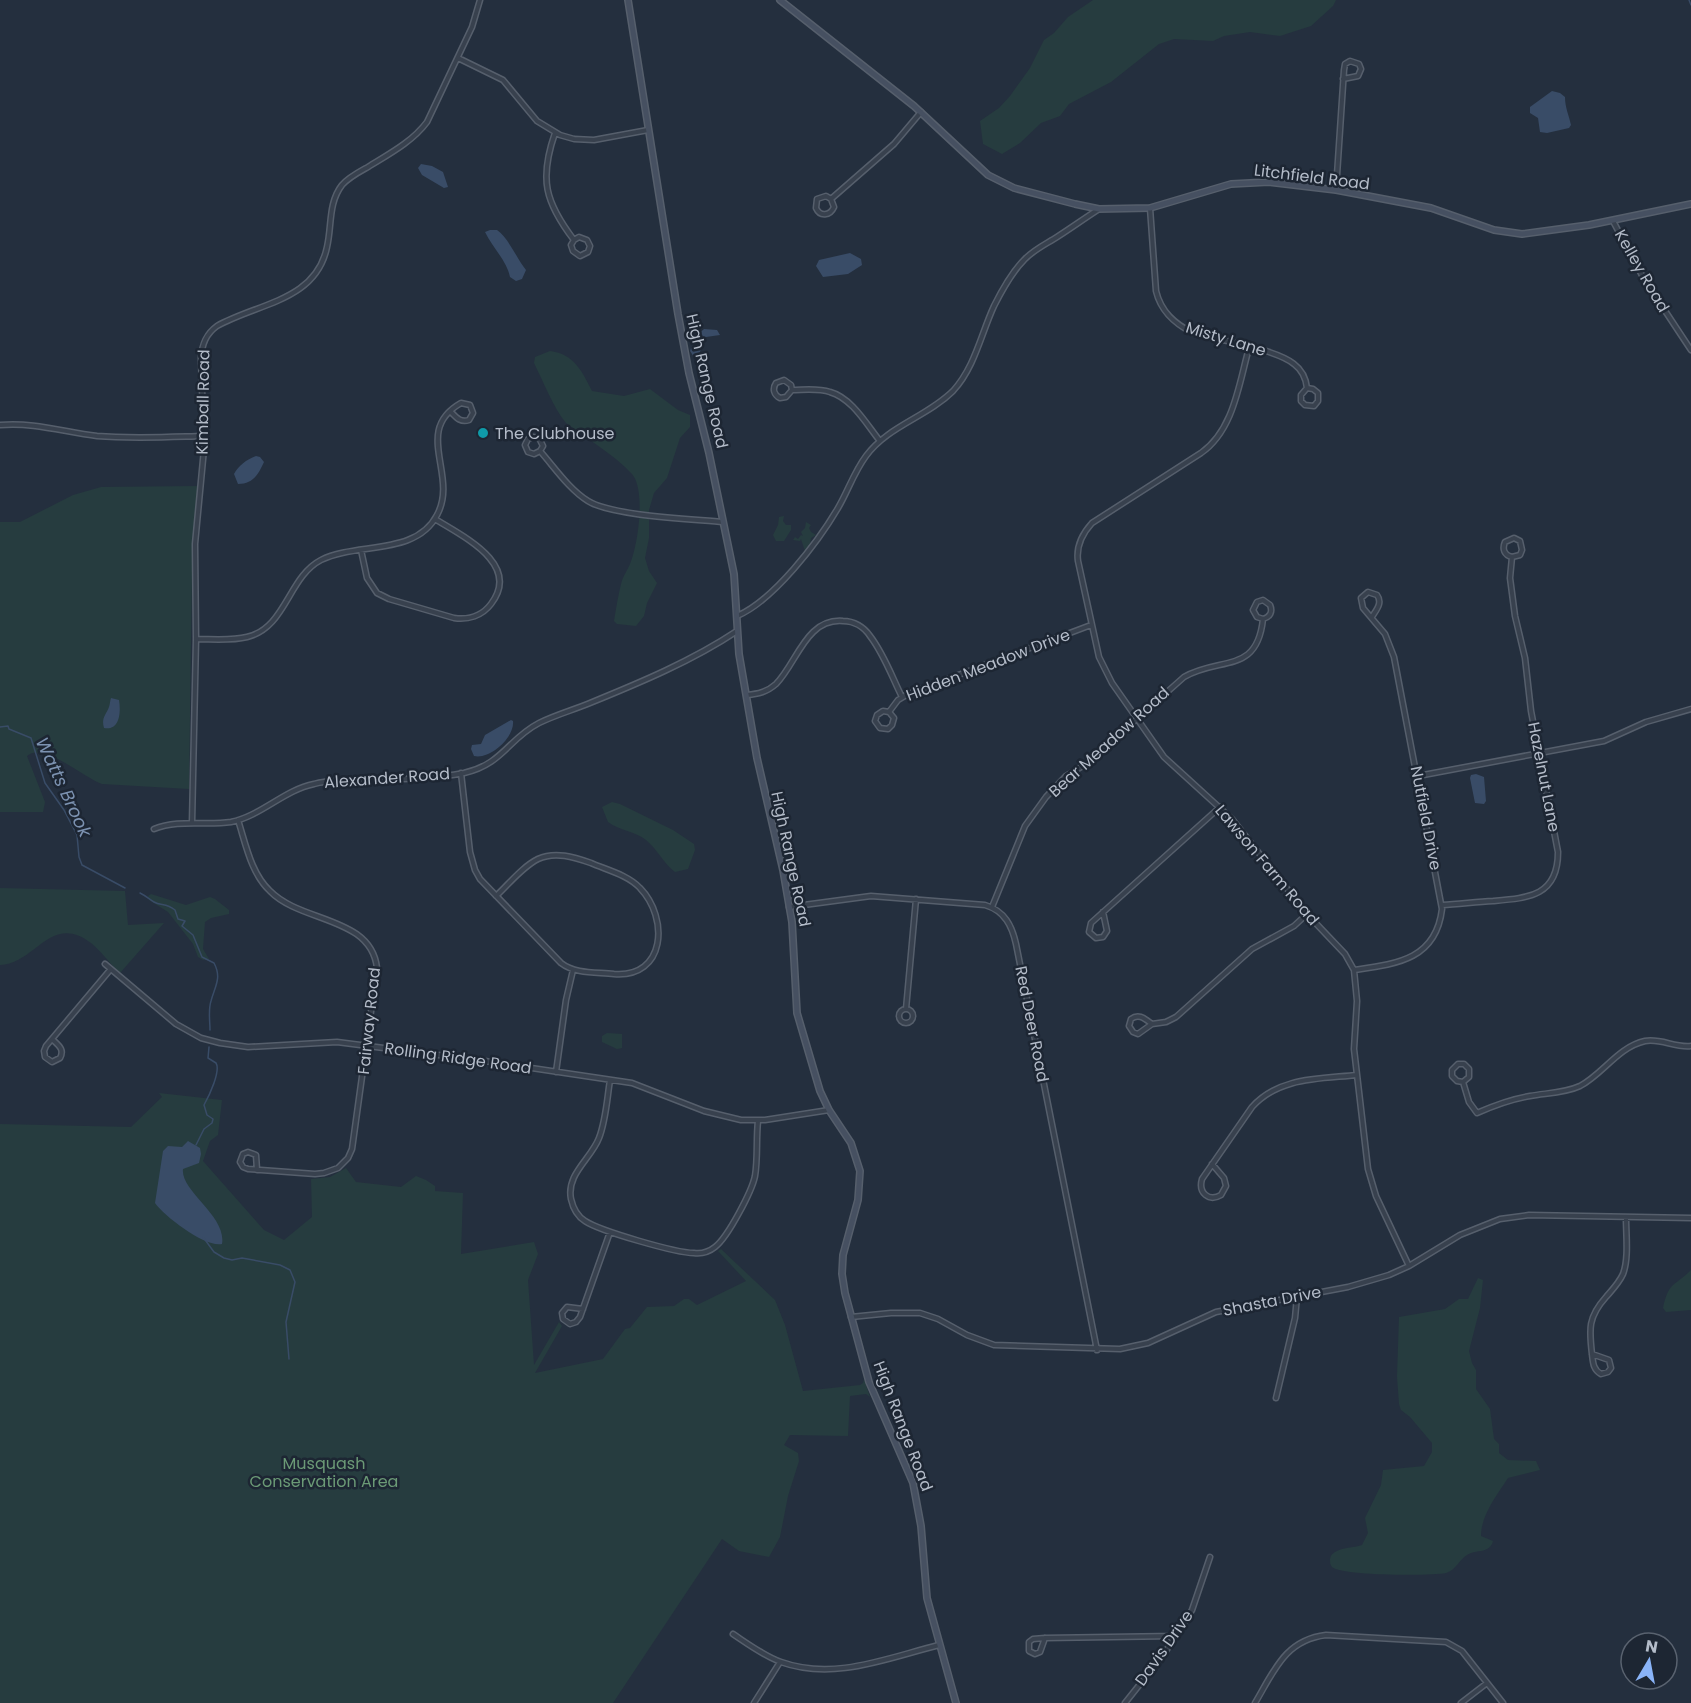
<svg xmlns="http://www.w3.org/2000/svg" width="1691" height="1703" font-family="Poppins,sans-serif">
<rect width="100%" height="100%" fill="#242f3e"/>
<path fill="#263c3f" d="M 1093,0 L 1336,0 L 1333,6 L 1311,26 L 1280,36 L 1250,32 L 1224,36 L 1213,41 L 1174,39 L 1159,44 L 1111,82 L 1069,104 L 1060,116 L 1041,123 L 1020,143 L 1002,154 L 983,144 L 980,121 L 999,108 L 1010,96 L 1030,68 L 1044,40 L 1054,33 L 1068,17 Z
M 550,351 C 574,354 582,371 592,391 L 624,396 L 650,389 L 678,410 L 690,415 L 690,427 L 680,438 L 667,478 L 654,493 L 649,510 L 649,538 L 645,558 L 649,571 L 657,583 L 647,603 L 644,616 L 636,626 L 617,624 L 614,621 C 616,609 618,596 621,584 C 623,576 627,571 630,564 C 638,545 646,490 632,474 C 616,456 586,438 566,423 C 553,407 544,383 534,363 L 535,357 Z
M 198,486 L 192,572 L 189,789 L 102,784 C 84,778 43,741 27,756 L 45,802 L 43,812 L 0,812 L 0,522 L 20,522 L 73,495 L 101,487 Z
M 784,516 L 783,521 L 786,525 L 791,525 L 791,530 L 784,541 L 776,541 L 773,535 L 778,525 L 779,517 Z
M 806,522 L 811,525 L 809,528 L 811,532 L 816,535 L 811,538 L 810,545 L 805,551 L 801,539 L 800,541 L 793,540 L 795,537 L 798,539 L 801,535 L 803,536 L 801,532 L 805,528 Z
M 612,802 L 620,804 L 673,830 L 694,844 L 695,850 L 688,869 L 675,872 C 664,864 658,850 646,840 C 635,831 620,831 608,822 L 602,807 Z
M 0,888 L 125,891 L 128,925 L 164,923 L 120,973 C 110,964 102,952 91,943 C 51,912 35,964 0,965 Z
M 151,894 L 186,905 L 210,897 L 215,899 L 229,910 L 229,914 L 211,918 L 205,922 L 203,949 L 209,959 L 203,960 L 198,957 L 193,944 L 168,912 L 149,900 L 148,896 Z
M 607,1033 L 622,1034 L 622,1048 L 617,1049 L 602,1042 L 602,1036 Z
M 159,1093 L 222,1100 L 218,1135 L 210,1141 L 203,1161 L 264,1230 L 284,1240 L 312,1217 L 311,1179 L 330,1177 L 346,1168 L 356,1182 L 401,1187 L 416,1176 L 426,1180 L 435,1186 L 435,1191 L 463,1193 L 461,1254 L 534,1242 L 538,1254 L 528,1280 L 534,1365 L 559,1322 L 562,1326 L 535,1373 L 603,1359 L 625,1329 L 630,1328 L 647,1307 L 674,1306 L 684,1299 L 689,1299 L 697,1305 L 746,1281 L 718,1251 L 721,1249 L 775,1300 L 785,1325 L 803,1391 L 860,1385 L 863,1383 L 864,1379 L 870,1397 L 866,1394 L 850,1396 L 848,1436 L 790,1435 L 784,1445 L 798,1453 L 799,1461 L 788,1496 L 780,1537 L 769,1557 L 739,1551 L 722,1539 L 613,1703 L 0,1703 L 0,1124 L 131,1127 L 162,1097 Z
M 1691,1270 L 1691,1310 L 1666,1312 L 1663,1308 C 1669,1281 1674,1287 1691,1270 Z
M 1478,1278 L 1483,1280 L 1480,1308 L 1469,1351 L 1472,1363 L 1476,1370 L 1476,1389 L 1490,1409 L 1494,1439 L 1499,1444 L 1499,1453 L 1508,1460 L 1536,1461 L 1540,1470 L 1508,1478 C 1497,1495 1481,1515 1481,1536 L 1493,1541 C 1490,1554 1476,1549 1467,1555 C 1459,1560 1456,1570 1446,1573 C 1432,1576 1341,1576 1332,1567 C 1330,1565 1330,1562 1330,1559 C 1331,1555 1332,1554 1335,1552 C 1343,1547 1353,1548 1362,1545 L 1368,1533 L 1365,1518 L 1381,1485 L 1383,1470 L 1424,1466 L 1432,1452 L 1432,1443 L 1410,1417 L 1401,1410 L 1399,1404 L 1397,1377 L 1399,1317 L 1445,1309 L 1459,1299 L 1468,1299 Z"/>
<path fill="#394c67" d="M 1552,91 L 1560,93 L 1565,97 C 1565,108 1569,115 1571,125 L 1569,128 L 1547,133 L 1540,132 L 1538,118 L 1530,113 L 1530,107 Z
M 421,164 L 432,166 L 443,172 L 448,187 L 444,188 L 422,175 L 418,168 Z
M 490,230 L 497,230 C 508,237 517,259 526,270 L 522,279 L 516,281 L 510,277 C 507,261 492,247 485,232 Z
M 850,253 L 861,259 L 862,265 L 848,274 L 823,277 L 816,266 L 819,260 Z
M 704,329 L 717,330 L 720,335 L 706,337 C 700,344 702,352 697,358 L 694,357 L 690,351 L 695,337 Z
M 256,456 L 260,457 L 264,462 C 258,475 253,484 238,484 L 234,474 C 239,465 246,460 256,456 Z
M 111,698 L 119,700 C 121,712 120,731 104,728 C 101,718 106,715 109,707 C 110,704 110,701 111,698 Z
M 511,720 L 513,721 C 515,737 490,760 474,756 L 471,749 L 472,745 L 481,744 L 485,735 Z
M 1476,774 L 1484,777 L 1486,801 L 1484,804 L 1475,803 L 1470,778 L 1471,775 Z
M 188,1141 L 200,1148 L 201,1154 L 199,1163 L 183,1169 C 180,1191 227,1216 222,1244 C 206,1248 165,1217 155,1203 L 163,1151 L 168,1146 L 182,1147 Z"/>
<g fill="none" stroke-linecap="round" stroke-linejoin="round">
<path stroke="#394c67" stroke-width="1.5" d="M 1689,0 L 1691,5
M 0,727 L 8,726 L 9,729 L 31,738 L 45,783 L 64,810 L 77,835 L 79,857 L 82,865 L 125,888
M 140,893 C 146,896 149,899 154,902 C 161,906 166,903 175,910 L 178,919 L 185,921 L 182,926 L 193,935 L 202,957 L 214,963 C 222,978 215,986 211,1001 C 208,1010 210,1021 210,1030
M 196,1145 L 204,1129 L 212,1123 L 213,1119 L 207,1115 L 204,1105 C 209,1096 221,1071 216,1063 L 208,1058 L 209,1047
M 203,1237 L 214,1252 L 224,1258 L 232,1260 L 242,1258 L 280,1265 L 290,1270 L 295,1282 L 286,1322 L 289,1359"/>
<g stroke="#565f6c" stroke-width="7">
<path id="street" d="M 458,58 L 503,80 L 537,121 L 560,135 L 574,139 L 594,140 L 648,130
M 555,133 C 539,179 545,202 574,240 L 571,245 L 573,251 L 580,256 L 588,252 L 590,246 L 587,240 L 579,237 L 574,240
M 1336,190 L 1344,70 L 1345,64 L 1350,61 L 1359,64 L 1361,69 L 1358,76 L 1343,79
M 831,199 L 826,196 L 817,199 L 816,208 C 820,217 830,216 834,207 L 831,199 L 894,144 L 921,112
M 1150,208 L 1156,291 C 1161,312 1175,324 1193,333 C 1218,340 1276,349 1294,364 C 1302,370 1306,379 1307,388 L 1301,395 L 1301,401 L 1305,405 L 1314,406 L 1318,401 L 1318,393 L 1313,389 L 1307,388
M 1613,221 L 1644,279 L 1691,350
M 1249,348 C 1239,383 1234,430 1201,453 L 1092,523 C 1082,534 1076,547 1078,561 L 1099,657 L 1112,683 L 1164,757 L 1232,819 L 1307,914 L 1345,954 L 1354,970 L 1357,1001 L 1354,1049 L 1368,1169 L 1376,1196 L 1409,1266
M 792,390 L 786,397 L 780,398 C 774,395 772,389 776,383 L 784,380 L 791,385 L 792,390 C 804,390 818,388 830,392 C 852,398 867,425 880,441
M 0,425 C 34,422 64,432 97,436 C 132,439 168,437 204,436
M 540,451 L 543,446 L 539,438 L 533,437 L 528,439 L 525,445 L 528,452 L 534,454 L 540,451 C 555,468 569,489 588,501 C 612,516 692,519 723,522
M 361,550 L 367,578 L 377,593 L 389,599 L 454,618 C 468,620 482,616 491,604 C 522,564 462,536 435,519
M 737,616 C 774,600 818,542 838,508 C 848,491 854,472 866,456 C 888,426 927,417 953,391 C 975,367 981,334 994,306 C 1002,290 1011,273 1024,260 C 1033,250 1046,244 1057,237 C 1071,228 1085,218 1099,209
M 196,639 C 212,639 231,641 247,637 C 286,628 288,577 321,560 C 357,542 416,556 437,515 C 459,475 412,431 461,403 L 470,405 L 473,413 L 469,420 C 460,423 456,417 450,411
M 747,695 C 758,694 767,692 776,684 C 797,663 806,618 843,621 C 854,621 864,627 870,636 C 884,654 892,677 902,697
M 889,712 L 883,711 L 877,715 L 875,721 L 880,728 L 888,729 L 892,725 L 894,718 L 889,712 L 898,700 L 908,694 L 1091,625
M 461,773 L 470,852 L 475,870 L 480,879 L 561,963 C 575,974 596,972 614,974 C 666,978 669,918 640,888 C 628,875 607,870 591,863 C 574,857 555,851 538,859 C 522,867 509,884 496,896
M 1418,776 L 1604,741 L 1646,722 L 1691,709
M 238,820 C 246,845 251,873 270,891 C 301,923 371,916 377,968 L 352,1149 L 348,1158 L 338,1168 L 324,1173 L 315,1174 L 248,1169 L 243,1167 L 240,1162 L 243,1154 L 248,1152 L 256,1155 L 257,1170
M 192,823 L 196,639 L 195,544 L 204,449 L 201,358 C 202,344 206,334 217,326 C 258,303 316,301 327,247 C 332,226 328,203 342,185 C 349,177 359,172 368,167 C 389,154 412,142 427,122 L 472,27 L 480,0
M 154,829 C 179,819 206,826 231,822 C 261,816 284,790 314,784 C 327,780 341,781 354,780 C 390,779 428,780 464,773 C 503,764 508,739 539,723 C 555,715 573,710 590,703 C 639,683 692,661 737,631
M 1442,905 C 1459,904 1476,902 1493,901 C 1529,898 1558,896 1558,852 L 1531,711 L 1525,658 L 1515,616 L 1510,578 L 1512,557 L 1520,555 L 1522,550 L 1520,541 L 1514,538 L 1505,542 C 1502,549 1504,555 1512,557
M 789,907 L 871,896 L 985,905 C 1005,911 1012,926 1016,944 L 1097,1350
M 992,907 L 1025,826 L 1046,797 L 1066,776 L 1086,764 L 1184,677 C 1220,656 1257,675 1263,619 C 1270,617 1273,612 1270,605 L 1263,600 L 1257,602 L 1253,610 L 1257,617 L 1263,619
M 1103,912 L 1107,931 L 1103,937 L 1096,938 L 1089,932 L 1091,923 L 1220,807
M 105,964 L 176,1024 L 201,1038 L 220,1043 L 248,1047 L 337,1042 L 485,1061 L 632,1083 L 704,1111 L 741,1120 L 765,1120 L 829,1110
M 1354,970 C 1396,964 1436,960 1442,909 L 1394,657 L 1385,634 L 1363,608 L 1361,598 L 1368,592 L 1377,595 C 1383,603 1376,610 1372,617
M899 1016a7 7 0 1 1 14 0a7 7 0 1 1-14 0Z
M 906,1009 L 916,899
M 1152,1024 C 1145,1019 1139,1013 1131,1019 L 1129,1026 L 1133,1032 L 1138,1034 L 1152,1024 L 1166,1022 L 1176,1017 L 1252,949 L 1294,926 L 1307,914
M 52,1039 C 58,1045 65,1049 60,1058 L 52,1062 L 45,1057 L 44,1051 L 46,1046 L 110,970
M 556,1072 L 566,1000 L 573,970
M 610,1080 C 607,1099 606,1120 599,1138 C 591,1159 566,1174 571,1199 C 573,1208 577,1216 585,1221 C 600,1231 676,1253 694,1253 C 702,1254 710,1251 715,1247 C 728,1237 752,1191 755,1176 C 758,1158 756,1139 758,1121
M 1463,1082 L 1469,1077 L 1469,1069 L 1464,1064 L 1458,1064 L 1452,1070 L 1452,1076 L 1457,1081 L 1463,1082 L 1469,1102 L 1477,1113 C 1495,1105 1511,1099 1530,1096 C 1547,1093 1565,1093 1580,1086 C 1603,1074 1618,1047 1645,1041 C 1661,1038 1675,1048 1691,1046
M 1212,1164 L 1224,1178 L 1226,1186 L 1221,1195 C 1209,1202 1198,1193 1202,1179 L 1252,1107 C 1279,1077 1319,1079 1357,1075
M 583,1309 L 567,1307 L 562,1313 L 563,1319 L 570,1324 L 576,1322 L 580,1317 L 610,1232
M 851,1317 L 891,1313 L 920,1313 L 938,1319 L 967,1335 L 994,1345 L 1120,1349 L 1148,1343 L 1216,1312 L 1348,1287 L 1389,1275 L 1409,1266 L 1460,1235 L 1500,1219 L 1529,1215 L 1691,1218
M 1592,1354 L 1609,1360 L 1611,1368 L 1608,1372 L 1601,1374 C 1593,1370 1593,1362 1592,1354 C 1589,1329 1588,1317 1606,1297 C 1612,1290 1619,1283 1623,1274 C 1629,1258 1626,1235 1626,1217
M 1276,1398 L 1295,1318 L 1297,1297
M 733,1634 C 748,1644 764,1656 781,1662 C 834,1681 887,1658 939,1645
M 1045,1638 L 1040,1652 L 1035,1654 L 1029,1651 L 1029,1642 L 1033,1639 L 1045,1638 L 1175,1636
M 754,1703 L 780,1662
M 1125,1703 L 1164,1654 L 1192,1610 L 1210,1557
M 1255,1703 C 1274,1671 1285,1640 1326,1635 L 1446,1642 L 1462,1651 L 1503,1703
M 1461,1703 L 1487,1683"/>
</g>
<g stroke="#565f6c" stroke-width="8">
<path id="secondary" d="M 628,0 L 678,314 L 689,373 L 709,453 L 734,574 L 739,654 L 757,758 L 783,870 L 792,922 L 797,1013 L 820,1091 L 829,1110 L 851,1143 L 860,1171 L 858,1200 L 843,1255 L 842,1274 L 845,1293 L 869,1382 L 913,1483 L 921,1526 L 927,1598 L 956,1703
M 780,0 L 914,106 L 988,175 L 1014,188 L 1075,204 L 1099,209 L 1150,208 L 1231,184 L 1269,182 L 1336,190 L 1431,208 L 1494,230 L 1522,234 L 1589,225 L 1691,204"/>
</g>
<use href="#street" stroke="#38414e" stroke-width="4"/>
<use href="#secondary" stroke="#465061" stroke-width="5"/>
</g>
<circle fill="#0f9aa8" stroke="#1d2633" stroke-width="2" cx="483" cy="433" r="6"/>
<g text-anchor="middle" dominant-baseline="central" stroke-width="5" stroke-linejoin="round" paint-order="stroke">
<g font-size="16" fill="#b4bcc9" stroke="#1d2633">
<text transform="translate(1312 177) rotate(7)">Litchfield Road</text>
<text transform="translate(1642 271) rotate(60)">Kelley Road</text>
<text transform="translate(1226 339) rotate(17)">Misty Lane</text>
<text transform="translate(707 381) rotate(77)">High Range Road</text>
<text transform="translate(203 402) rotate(-89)">Kimball Road</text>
<text transform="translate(988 665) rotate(-21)">Hidden Meadow Drive</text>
<text transform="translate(1109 742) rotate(-42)">Bear Meadow Road</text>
<text transform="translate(1544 777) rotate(79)">Hazelnut Lane</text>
<text transform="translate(387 778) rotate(-4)">Alexander Road</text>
<text transform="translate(1426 818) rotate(79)">Nutfield Drive</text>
<text transform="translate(791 859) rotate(78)">High Range Road</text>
<text transform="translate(1267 865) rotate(50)">Lawson Farm Road</text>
<text transform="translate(369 1021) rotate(-84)">Fairway Road</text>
<text transform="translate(1032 1024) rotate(79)">Red Deer Road</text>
<text transform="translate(458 1058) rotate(8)">Rolling Ridge Road</text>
<text transform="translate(1272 1301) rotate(-11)">Shasta Drive</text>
<text transform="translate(903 1426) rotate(69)">High Range Road</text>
<text transform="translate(1164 1648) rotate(-55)">Davis Drive</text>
</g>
<g font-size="16" fill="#b4bcc9" stroke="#1d2633" text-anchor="start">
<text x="495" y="433">The Clubhouse</text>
</g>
<g font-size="16" fill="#6b9a76" stroke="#1d2633">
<text x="324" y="1463">Musquash<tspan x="324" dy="18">Conservation Area</tspan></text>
</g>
<g font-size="18" font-style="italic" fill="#7c92b1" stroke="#1d2633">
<text transform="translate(64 787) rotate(65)">Watts Brook</text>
</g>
</g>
<g transform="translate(1649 1661) rotate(10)"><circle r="28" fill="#1d2633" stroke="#59626f" stroke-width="1.5"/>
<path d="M0-4.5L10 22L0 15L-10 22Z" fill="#8ab4f8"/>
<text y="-9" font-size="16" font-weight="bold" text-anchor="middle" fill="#b4bcc9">N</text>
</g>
</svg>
